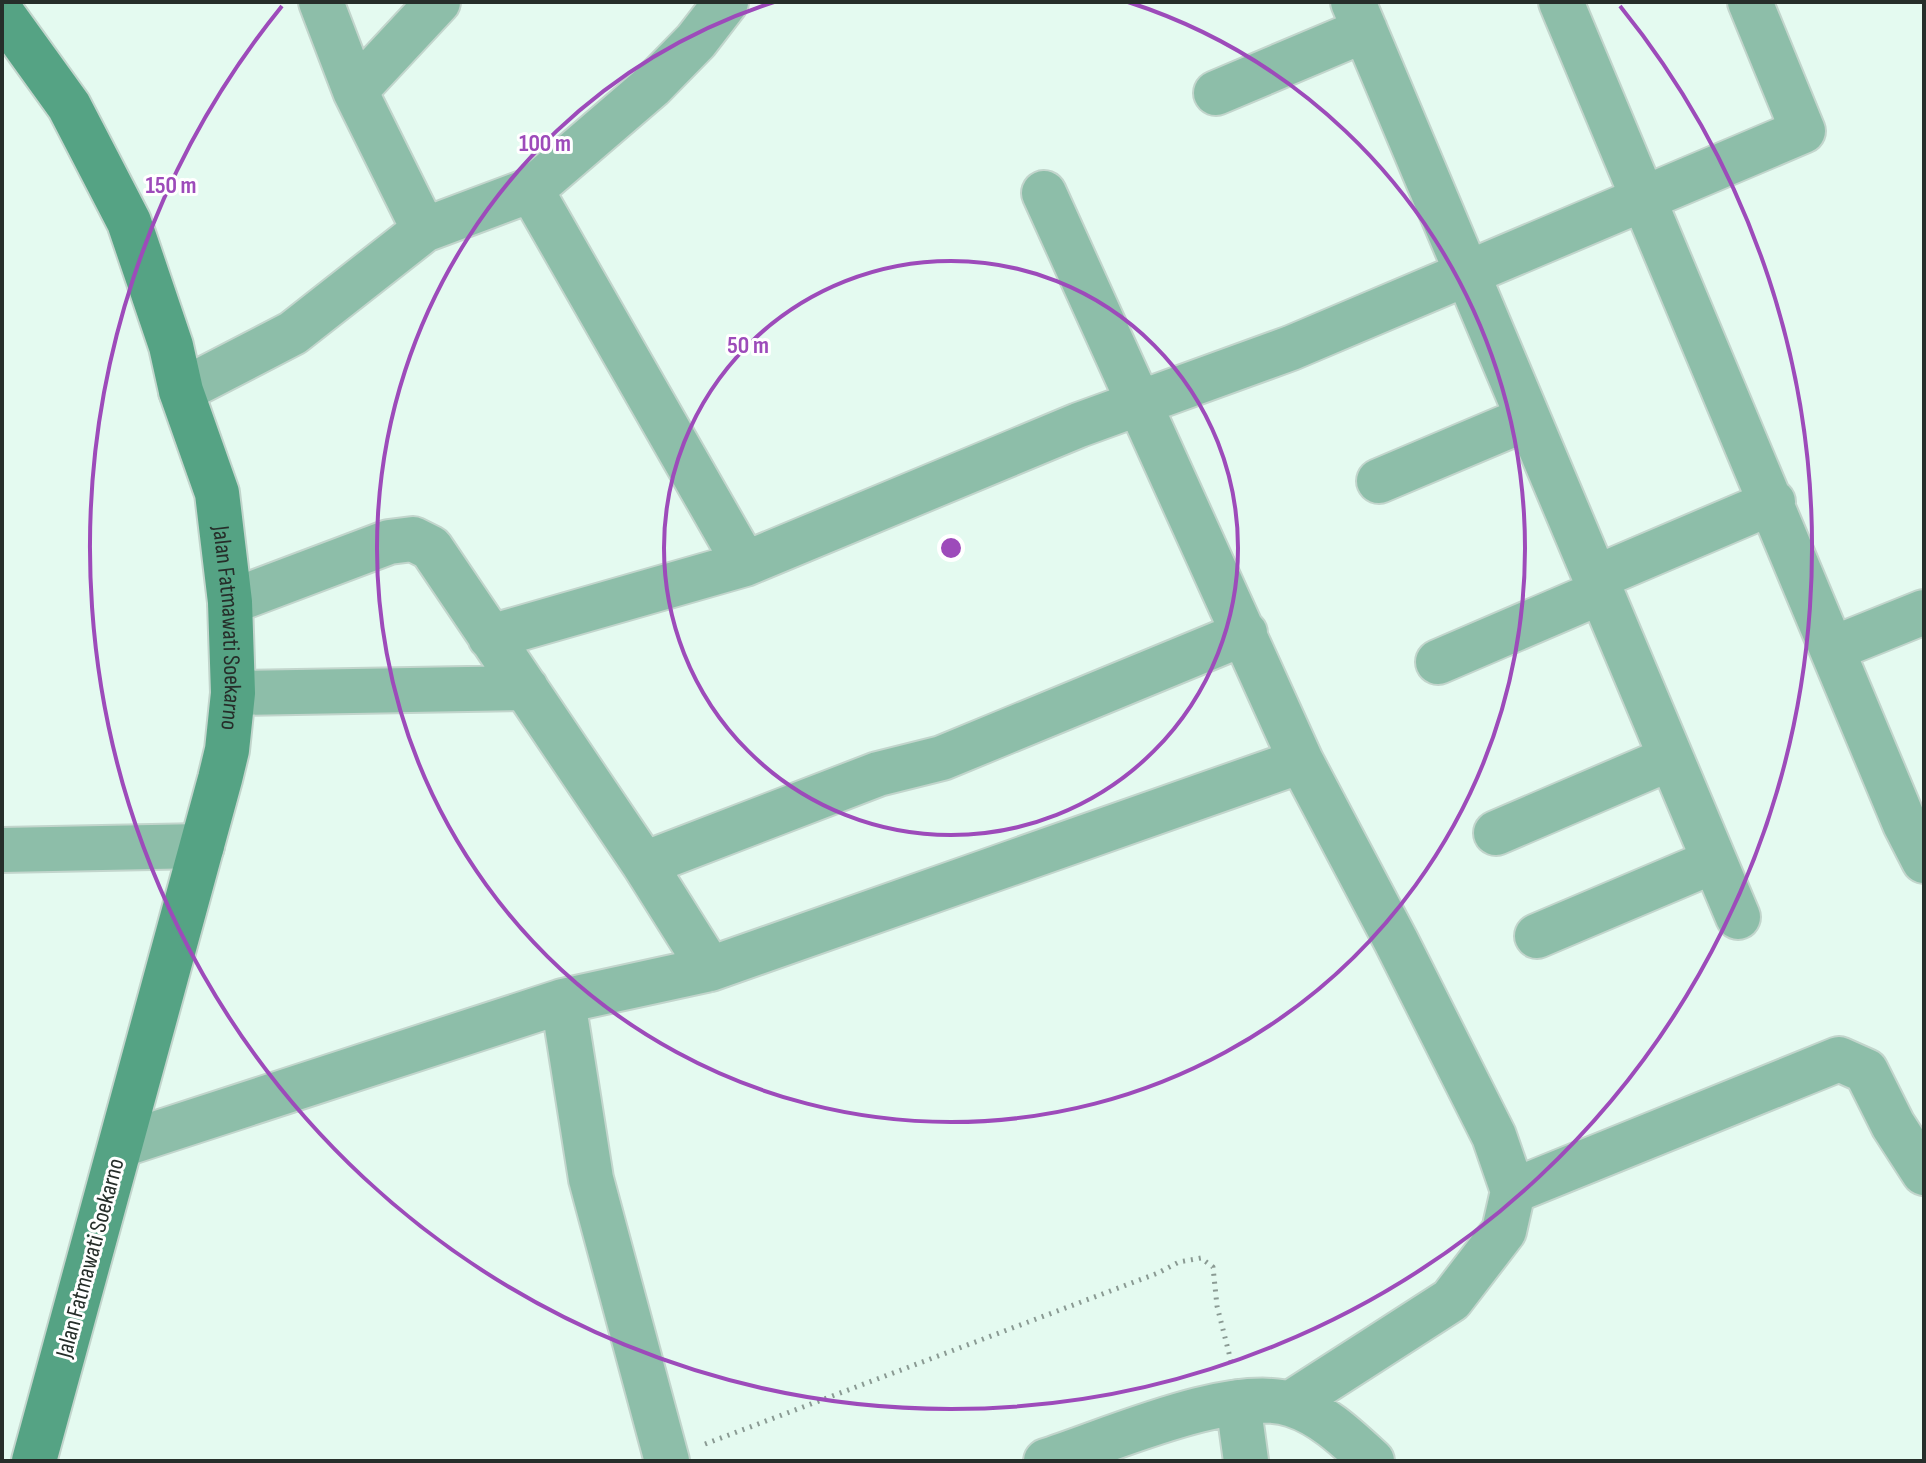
<svg xmlns="http://www.w3.org/2000/svg" width="1926" height="1463" font-family="'Sofia Sans Condensed',sans-serif">
<rect width="100%" height="100%" fill="#e4faf0"/>
<g fill="none" stroke-linecap="round" stroke-linejoin="round">
<g stroke="#c2d5cc" stroke-width="48">
<path id="minor" d="M 321,2 L 355,91 L 424,230
M 1353,2 L 1738,917
M 1561,2 L 1905,824 L 1924,861
M 355,91 L 438,2
M 1216,93 L 1365,30
M 531,190 L 745,564
M 1044,193 L 1301,761 L 1396,941 L 1494,1136 L 1513,1191 L 1504,1231 L 1451,1300 L 1291,1403
M 181,391 L 293,333 L 424,230 L 531,190 L 652,86 L 696,41 L 726,2
M 1379,481 L 1528,418
M 1595,578 L 1773,502
M 230,602 L 389,542 L 413,539 L 431,548 L 644,864 L 710,969 L 1301,761
M 490,637 L 745,564 L 1079,425 L 1291,348 L 1803,131 L 1750,2
M 1832,649 L 1924,612
M 1438,662 L 1601,592
M 233,693 L 526,688
M 1496,833 L 1671,758
M 2,850 L 202,846
M 644,864 L 878,774 L 942,758 L 1245,633
M 1537,936 L 1714,861
M 121,1145 L 563,1001
M 1513,1191 L 1839,1059 L 1866,1071 L 1893,1125 L 1924,1173
M 1238,1402 L 1246,1461
M 667,1461 L 591,1179 L 563,1001 L 710,969
M 1046,1461 C 1106,1442 1234,1384 1293,1405 C 1324,1415 1349,1440 1372,1461"/>
</g>
<g stroke="#c2d5cc" stroke-width="48">
<g id="secondary">
<path id="s1" d="M 2,13 L 69,106 L 129,222 L 171,346 L 181,391 L 217,493 L 230,602 L 233,693 L 227,750 L 220,779 L 34,1461"/>
</g>
</g>
<path stroke="#8a9a93" stroke-width="5" stroke-dasharray="2 6" stroke-linecap="butt" d="M 705,1444 L 1158,1273 L 1179,1262 L 1201,1258 L 1213,1267 L 1217,1306 L 1231,1361"/>
<use href="#minor" stroke="#8dbea9" stroke-width="44"/>
<use href="#secondary" stroke="#55a384" stroke-width="44"/>
</g>
<g fill="none" stroke="#9d4bba" stroke-width="4">
<circle cx="951" cy="548" r="287"/>
<path d="M1128 2A574 574 0 1 1 774 2"/>
<path d="M1620 6A861 861 0 1 1 282 6"/>
</g>
<g text-anchor="middle" dominant-baseline="central" stroke-width="6" stroke-linejoin="round" paint-order="stroke">
<g font-size="24" fill="#262e2a" stroke="#fff">
<text stroke="none"><textPath href="#s1" startOffset="666">Jalan Fatmawati Soekarno</textPath></text>
<text transform="translate(90 1258) rotate(-75)">Jalan Fatmawati Soekarno</text>
</g>
</g>
<circle cx="951" cy="548" r="12" fill="#9d4bba" stroke="#fff" stroke-width="4"/>
<g font-size="24" text-anchor="middle" font-weight="bold" fill="#9d4bba" stroke="#fff" stroke-width="6" stroke-linejoin="round" paint-order="stroke">
<text x="545" y="151">100 m</text>
<text x="171" y="193">150 m</text>
<text x="748" y="353">50 m</text>
</g>
<rect width="1926" height="1463" fill="none" stroke="#262e2a" stroke-width="8"/>
</svg>
